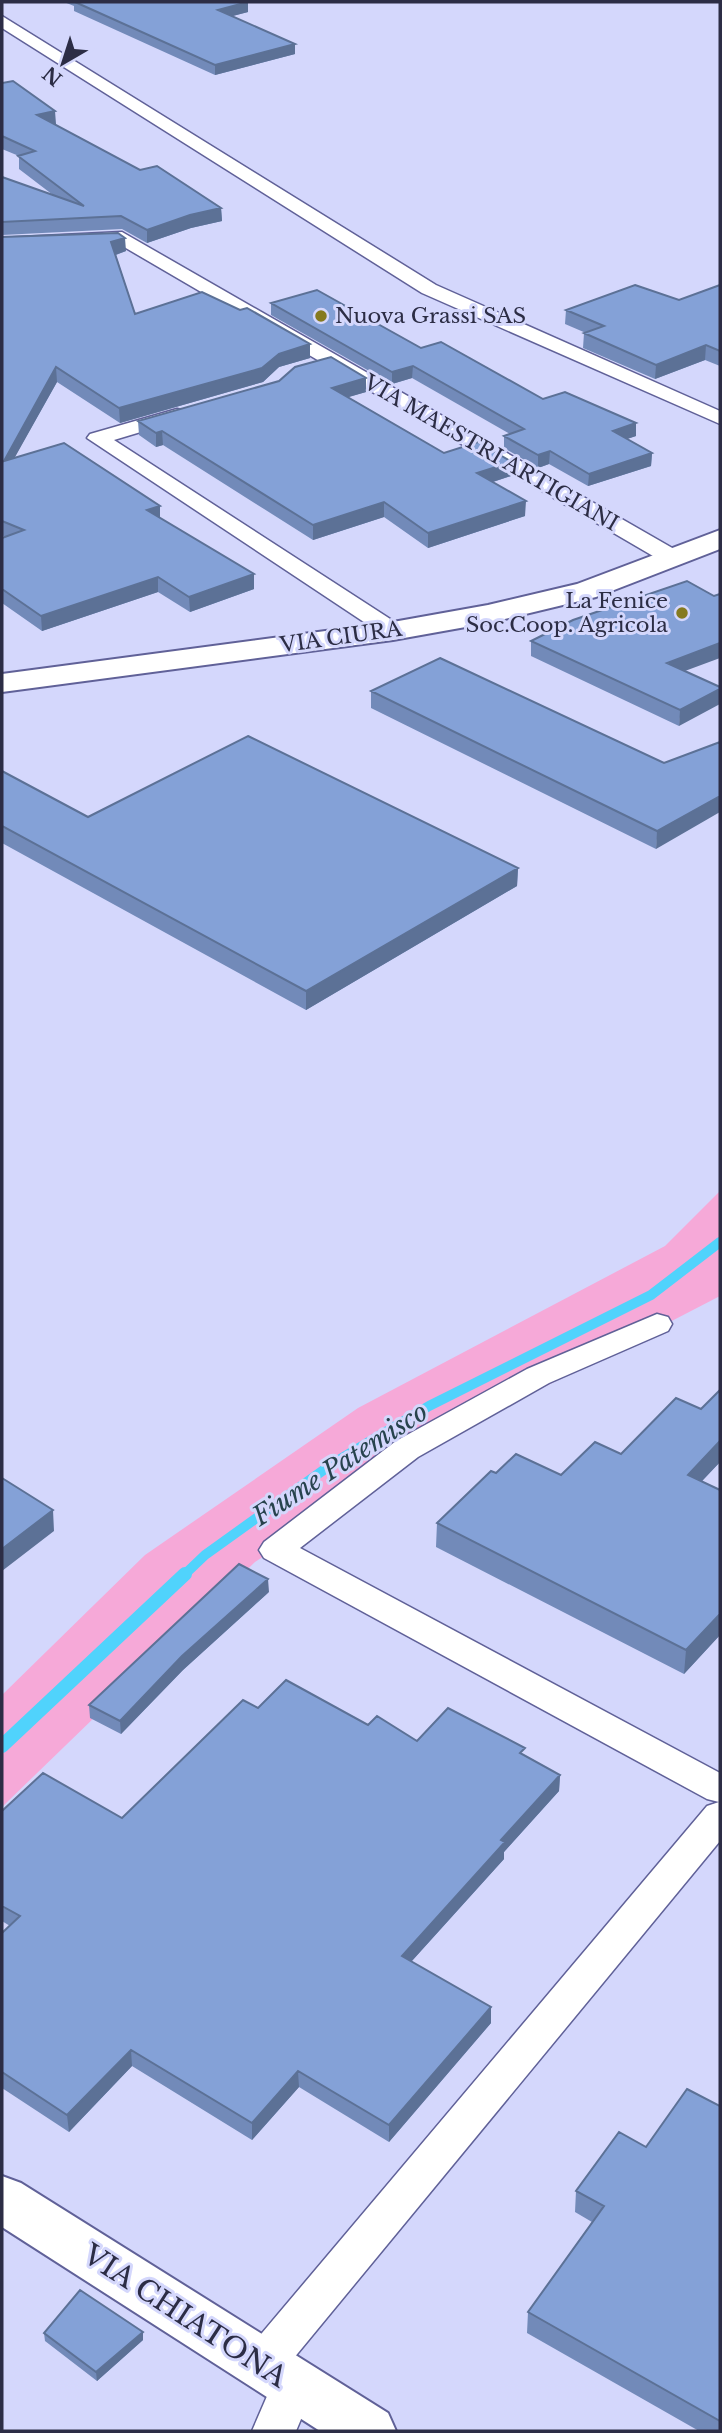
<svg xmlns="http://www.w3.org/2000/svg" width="722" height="2433" font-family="'Libre Baskerville',serif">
<rect width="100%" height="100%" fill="#d4d7fc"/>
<path fill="#f6a9d8" d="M 720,1191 L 720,1296 L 436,1443 L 255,1562 L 2,1807 L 2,1695 L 145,1555 L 358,1408 L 665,1246 Z"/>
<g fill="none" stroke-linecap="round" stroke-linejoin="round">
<path stroke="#50d3fc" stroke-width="10" d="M 183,1576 L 205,1555 L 332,1464 L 429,1406 L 651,1295 L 720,1242"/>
<path stroke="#50d3fc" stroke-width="14" d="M 2,1746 L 185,1574"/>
<g stroke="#606198" stroke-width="3">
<path id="street" d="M 2,16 L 436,285 L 720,411 L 720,424 L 422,293 L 2,28 Z
M 122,232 L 681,553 L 684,558 L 681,563 L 665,563 L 119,244 L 2,249 L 2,238 Z
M 177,409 L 184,411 L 187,415 L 184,419 L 114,440 L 401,626 L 404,631 L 401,636 L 385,636 L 87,438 L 90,434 Z
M 657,1314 L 668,1317 L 672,1324 L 668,1331 L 549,1383 L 418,1457 L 300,1548 L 720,1773 L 720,1841 L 284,2370 L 293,2367 L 308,2372 L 315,2386 L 296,2431 L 252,2431 L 274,2380 L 261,2385 L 246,2380 L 239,2366 L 246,2352 L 707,1806 L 719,1802 L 707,1799 L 264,1558 L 259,1550 L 264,1542 L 396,1441 L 527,1369 Z"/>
</g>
<g stroke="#606198" stroke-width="4">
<path id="secondary" d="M 720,530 L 720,549 L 596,597 L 488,623 L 393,640 L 2,692 L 2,674 L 393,622 L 488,605 L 577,584 Z
M 2,2176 L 21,2183 L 388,2413 L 396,2431 L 320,2431 L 2,2227 Z"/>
</g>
<use href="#street" fill="#fff" fill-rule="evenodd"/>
<use href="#secondary" fill="#fff" fill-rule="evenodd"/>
</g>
<path fill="#728ab9" d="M 64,2 L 248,2 L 248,12 L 232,16 L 295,54 L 215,75 L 74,11 L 74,6 Z
M 2,83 L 56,124 L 54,124 L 140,170 L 221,208 L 222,221 L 191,228 L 147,243 L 122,229 L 2,235 L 2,177 L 53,195 L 19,169 L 19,156 L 2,149 Z
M 2,237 L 126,251 L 116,255 L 135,314 L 310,344 L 310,358 L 279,367 L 263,382 L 120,423 L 57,382 L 14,458 L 160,506 L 160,518 L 254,589 L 190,612 L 158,592 L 42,631 L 2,603 L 2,538 L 5,537 L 2,535 Z
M 720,285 L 720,366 L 705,360 L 655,379 L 583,348 L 584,333 L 586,333 L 565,324 L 566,310 L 679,300 Z
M 271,303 L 421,348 L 543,399 L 636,423 L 636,436 L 627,439 L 652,453 L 651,466 L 588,486 L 549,464 L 538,468 L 504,448 L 504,436 L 510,434 L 412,378 L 392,384 L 271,315 Z
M 366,378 L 366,392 L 348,397 L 444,453 L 512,462 L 511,476 L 493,482 L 525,516 L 428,548 L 384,517 L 313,540 L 163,445 L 156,447 L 139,435 L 138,421 Z
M 531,641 L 685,671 L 679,726 L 531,656 Z
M 371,691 L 664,763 L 656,849 L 371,708 Z
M 2,771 L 88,817 L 518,868 L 517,886 L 306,1010 L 2,843 Z
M 720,1390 L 720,1462 L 702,1481 L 720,1490 L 720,1635 L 684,1674 L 436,1547 L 437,1523 L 496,1473 L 561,1475 L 621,1454 L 701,1409 Z
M 269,1592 L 183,1670 L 121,1734 L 90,1718 L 89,1705 Z
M 258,1708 L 368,1725 L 417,1741 L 524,1756 L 560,1775 L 559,1791 L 504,1852 L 504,1859 L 411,1962 L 491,2007 L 491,2023 L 389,2142 L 299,2087 L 252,2140 L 132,2066 L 69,2132 L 2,2088 L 2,1933 L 10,1926 L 2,1921 L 2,1811 L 122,1818 Z
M 720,2106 L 720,2431 L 699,2431 L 527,2333 L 528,2312 L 592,2222 L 575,2212 L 576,2191 L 646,2147 Z
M 143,2332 L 143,2340 L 97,2381 L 45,2341 L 44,2333 Z"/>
<path fill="#5c7196" d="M 248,2 L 248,12 L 218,20 L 218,10 Z
M 295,44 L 295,54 L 215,75 L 215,65 Z
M 55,111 L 56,124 L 38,128 L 37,115 Z
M 221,208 L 222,221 L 191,228 L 147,243 L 147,230 L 190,215 Z
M 125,238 L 126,251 L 112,256 L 111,242 Z
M 310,344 L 310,358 L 279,367 L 263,382 L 120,423 L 119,408 L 279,354 Z
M 706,345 L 705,360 L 655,379 L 656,365 Z
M 413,366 L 412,378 L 392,384 L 392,372 Z
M 56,367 L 57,382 L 5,475 L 4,461 Z
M 366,378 L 366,392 L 332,402 L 332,388 Z
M 636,423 L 636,436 L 612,444 L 613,431 Z
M 162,431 L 163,445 L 156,447 L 156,433 Z
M 550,451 L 549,464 L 538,468 L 538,455 Z
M 652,453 L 651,466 L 588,486 L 589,474 Z
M 512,462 L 511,476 L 477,487 L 477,473 Z
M 526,501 L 525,516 L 428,548 L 428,533 Z
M 384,502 L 384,517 L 313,540 L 313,525 Z
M 160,506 L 160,521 L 147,510 Z
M 254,574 L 254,589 L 190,612 L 189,597 Z
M 158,577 L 158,592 L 42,631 L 41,616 Z
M 720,643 L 720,658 L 666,678 L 667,663 Z
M 720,689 L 720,704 L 679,726 L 680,710 Z
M 720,796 L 720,812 L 656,849 L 657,831 Z
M 518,868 L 517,886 L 306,1010 L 306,991 Z
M 720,1441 L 720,1462 L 686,1498 L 688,1475 Z
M 53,1510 L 54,1531 L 2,1571 L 2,1549 Z
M 268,1579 L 269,1592 L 183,1670 L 121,1734 L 120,1721 L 182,1656 Z
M 720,1614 L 720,1635 L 684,1674 L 686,1650 Z
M 560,1775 L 559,1791 L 504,1852 L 504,1859 L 401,1973 L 402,1956 L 501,1840 Z
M 491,2007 L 491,2023 L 389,2142 L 389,2125 Z
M 131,2050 L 132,2066 L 69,2132 L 67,2115 Z
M 298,2071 L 299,2087 L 252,2140 L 252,2123 Z
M 143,2332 L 143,2340 L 97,2381 L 96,2372 Z"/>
<path fill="#84a1d7" stroke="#5c7196" stroke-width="2" d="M 75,2 L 248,2 L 218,10 L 295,44 L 215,65 Z
M 13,81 L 55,111 L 37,115 L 140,170 L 157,166 L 221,208 L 190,215 L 147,230 L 121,216 L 2,222 L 2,177 L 84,206 L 18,156 L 35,151 L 2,136 L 2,83 Z
M 118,233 L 125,238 L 111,242 L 135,314 L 202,292 L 240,310 L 247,308 L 310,344 L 279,354 L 262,368 L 119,408 L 56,367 L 4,461 L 64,443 L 160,506 L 147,510 L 254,574 L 189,597 L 158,577 L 41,616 L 2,589 L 2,538 L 24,530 L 2,521 L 2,237 Z
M 635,285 L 679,300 L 720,285 L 720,351 L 706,345 L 656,365 L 584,333 L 604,326 L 566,310 Z
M 317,290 L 421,348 L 441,342 L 543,399 L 565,392 L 636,423 L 613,431 L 652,453 L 589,474 L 550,451 L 538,455 L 504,436 L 524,429 L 413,366 L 392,372 L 271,303 Z
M 331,357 L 366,378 L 332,388 L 444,453 L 478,442 L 512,462 L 477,473 L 526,501 L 428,533 L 384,502 L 313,525 L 162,431 L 156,433 L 138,421 L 279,381 L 295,367 Z
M 687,581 L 714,596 L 720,594 L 720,643 L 667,663 L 720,687 L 720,689 L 680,710 L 531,641 L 573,620 Z
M 440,658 L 664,763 L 720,742 L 720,796 L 657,831 L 371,691 Z
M 248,736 L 518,868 L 306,991 L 2,826 L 2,771 L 88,817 Z
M 720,1390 L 720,1441 L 688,1475 L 720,1490 L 720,1614 L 686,1650 L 437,1523 L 491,1471 L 496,1473 L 516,1454 L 561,1475 L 595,1442 L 621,1454 L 676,1398 L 701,1409 Z
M 2,1478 L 53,1510 L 2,1549 Z
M 239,1564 L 268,1579 L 182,1656 L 120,1721 L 89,1705 Z
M 286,1680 L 368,1725 L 377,1716 L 417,1741 L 448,1708 L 525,1748 L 520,1753 L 560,1775 L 501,1840 L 505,1842 L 402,1956 L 491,2007 L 389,2125 L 298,2071 L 252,2123 L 131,2050 L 67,2115 L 2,2072 L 2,1933 L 20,1916 L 2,1906 L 2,1811 L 43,1773 L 122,1818 L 243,1700 L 258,1708 Z
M 687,2089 L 720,2106 L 720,2421 L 528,2312 L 604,2206 L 576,2191 L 619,2132 L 646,2147 Z
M 80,2290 L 143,2332 L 96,2372 L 44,2333 Z"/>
<g fill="#857a1f" stroke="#d4d7fc" stroke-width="2.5">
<circle cx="321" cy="316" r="7"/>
<circle cx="682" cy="613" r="7"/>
</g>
<g text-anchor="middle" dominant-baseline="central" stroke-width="6" stroke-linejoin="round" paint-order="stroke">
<g font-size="21" fill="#2c2d45" stroke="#d4d7fc" text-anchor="start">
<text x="335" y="316">Nuova Grassi SAS</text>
<text x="668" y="601" text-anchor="end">La Fenice<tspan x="668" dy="24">Soc.Coop. Agricola</tspan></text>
</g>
<g font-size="21" fill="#2c2d45" stroke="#d4d7fc">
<text transform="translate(491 453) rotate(30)">VIA MAESTRI ARTIGIANI</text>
<text transform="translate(341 637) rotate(-8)">VIA CIURA</text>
</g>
<g font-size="26" font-style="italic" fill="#27434d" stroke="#d4d7fc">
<text transform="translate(340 1464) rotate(-33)">Fiume Patemisco</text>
</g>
<g font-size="28" fill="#2c2d45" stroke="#d4d7fc">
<text transform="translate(185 2316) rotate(33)">VIA CHIATONA</text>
</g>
</g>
<rect width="722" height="2433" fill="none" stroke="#2c2d45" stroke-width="7"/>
<g transform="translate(63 63) rotate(219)" stroke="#d4d7fc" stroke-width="5" paint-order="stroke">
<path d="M0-5L12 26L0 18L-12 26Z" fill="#2c2d45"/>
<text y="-10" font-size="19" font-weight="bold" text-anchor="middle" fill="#2c2d45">N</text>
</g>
</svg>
